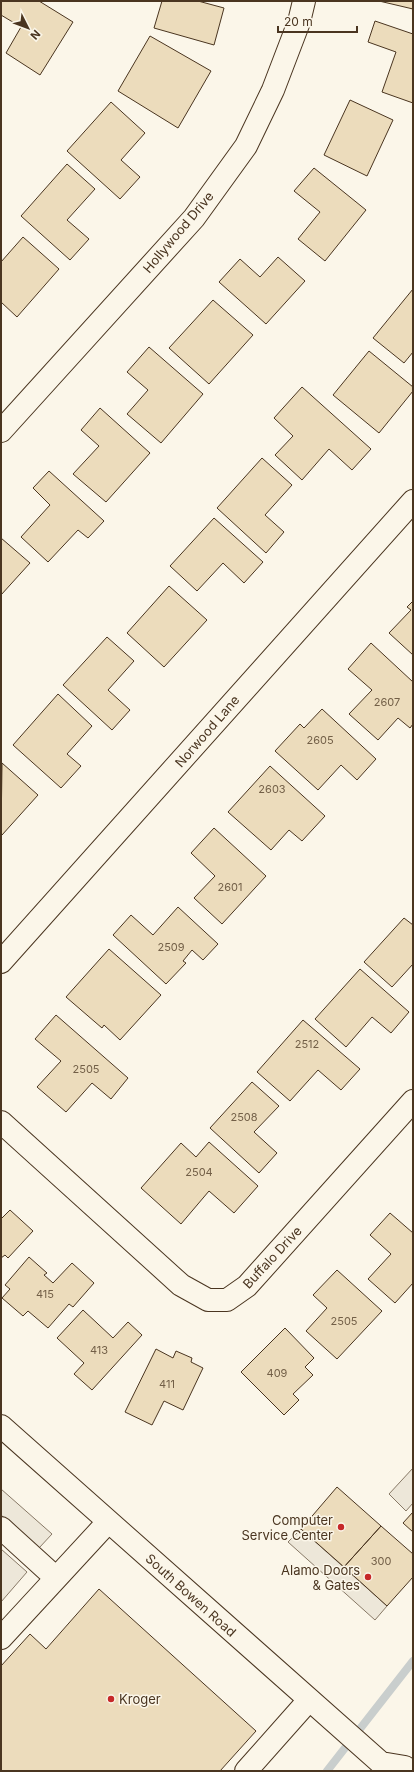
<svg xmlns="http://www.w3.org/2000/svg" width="414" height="1772" font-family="Inter,sans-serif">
<rect width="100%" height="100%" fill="#fbf6e9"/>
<path fill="#ede7d9" stroke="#887966" d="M 413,1468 L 413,1503 L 406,1511 L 389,1494 Z
M 1,1489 L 52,1534 L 39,1548 L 1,1515 Z
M 301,1529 L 387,1606 L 375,1620 L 288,1542 Z
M 1,1549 L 27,1572 L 1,1602 Z"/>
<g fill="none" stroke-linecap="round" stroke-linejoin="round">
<path stroke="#c9cecd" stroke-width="8" d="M 327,1771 L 413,1661"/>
</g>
<path fill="#ecdcbc" stroke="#4a3520" d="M 1,1 L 39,1 L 73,22 L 40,75 L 6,53 L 21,27 L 1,15 Z
M 162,1 L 198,1 L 224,8 L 214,45 L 154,28 Z
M 379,1 L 413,1 L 413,9 Z
M 375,21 L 413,34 L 413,103 L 382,92 L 396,52 L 368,42 Z
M 150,36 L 211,71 L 178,128 L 118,91 Z
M 350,100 L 393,120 L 367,176 L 324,155 Z
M 111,102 L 145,133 L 121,160 L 140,177 L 120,199 L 67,151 Z
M 67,164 L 95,189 L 67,220 L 89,239 L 70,260 L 21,216 Z
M 314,168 L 366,210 L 325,261 L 298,239 L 320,212 L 294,191 Z
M 23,237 L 59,269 L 17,317 L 1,302 L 1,262 Z
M 278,257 L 305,281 L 266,324 L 219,282 L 240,259 L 260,277 Z
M 413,289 L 413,352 L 404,363 L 373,338 Z
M 213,300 L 253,335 L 209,384 L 169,348 Z
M 149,347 L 203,394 L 161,443 L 127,414 L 148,390 L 127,372 Z
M 369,351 L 413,387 L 413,391 L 379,433 L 333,395 Z
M 302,387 L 371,449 L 352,470 L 329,449 L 302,480 L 275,455 L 293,436 L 274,418 Z
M 100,408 L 150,453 L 106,502 L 73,474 L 99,446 L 81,430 Z
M 262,458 L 292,485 L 265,515 L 284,532 L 266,553 L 217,508 Z
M 49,471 L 104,521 L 88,538 L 78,530 L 48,562 L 21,537 L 50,505 L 33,488 Z
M 214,518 L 263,562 L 244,583 L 223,563 L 197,591 L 170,566 Z
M 1,538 L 30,563 L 1,595 Z
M 169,586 L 207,620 L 164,667 L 127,633 Z
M 413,601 L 413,655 L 389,633 L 411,610 L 407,607 Z
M 107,637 L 134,661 L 108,690 L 130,710 L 112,730 L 63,685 Z
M 371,643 L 413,682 L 413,724 L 410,728 L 398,718 L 378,740 L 349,714 L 372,690 L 348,669 Z
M 58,694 L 92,726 L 67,754 L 81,766 L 61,788 L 13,745 Z
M 322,709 L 376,759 L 357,780 L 341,765 L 318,790 L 275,751 L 300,724 L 304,728 Z
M 2,763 L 38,795 L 2,835 L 1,834 Z
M 270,766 L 325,816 L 302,841 L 289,830 L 271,850 L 228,812 Z
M 214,828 L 266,876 L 222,924 L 194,898 L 215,876 L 191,853 Z
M 178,907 L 218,944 L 203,960 L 192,950 L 183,961 L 186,963 L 166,984 L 113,935 L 131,915 L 153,935 Z
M 404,918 L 413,925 L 413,964 L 392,987 L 364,962 Z
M 109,949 L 161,995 L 120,1040 L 104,1025 L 102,1028 L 66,997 Z
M 360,969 L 409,1012 L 391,1033 L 372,1017 L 346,1047 L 315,1019 Z
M 56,1015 L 128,1078 L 111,1099 L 92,1083 L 66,1112 L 37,1087 L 61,1061 L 35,1039 Z
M 303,1020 L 360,1069 L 341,1090 L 318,1070 L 290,1101 L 257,1072 Z
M 252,1082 L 279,1106 L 254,1132 L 277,1153 L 259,1173 L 210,1128 Z
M 209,1142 L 258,1186 L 234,1213 L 209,1191 L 181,1224 L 141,1188 L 181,1143 L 196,1157 Z
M 10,1210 L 33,1231 L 8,1258 L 5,1255 L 1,1258 L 1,1219 Z
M 390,1213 L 413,1233 L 413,1283 L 395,1303 L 368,1279 L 391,1254 L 370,1235 Z
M 29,1257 L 47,1273 L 44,1275 L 53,1283 L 72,1263 L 94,1283 L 73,1307 L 69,1304 L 48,1328 L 28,1311 L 23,1316 L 2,1298 L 10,1289 L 5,1285 Z
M 337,1270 L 382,1311 L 337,1359 L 306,1331 L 327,1308 L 313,1295 Z
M 83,1310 L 113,1338 L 128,1322 L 142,1335 L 92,1390 L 74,1374 L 84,1363 L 57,1338 Z
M 285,1328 L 314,1358 L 305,1367 L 313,1375 L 293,1394 L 299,1400 L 284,1415 L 241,1372 Z
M 156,1349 L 173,1358 L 176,1351 L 192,1358 L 191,1362 L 203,1368 L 183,1410 L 164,1401 L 152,1425 L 125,1412 Z
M 337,1487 L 381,1526 L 344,1567 L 301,1529 Z
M 413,1512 L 413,1532 L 403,1523 Z
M 381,1526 L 413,1554 L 413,1577 L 387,1606 L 344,1567 Z
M 99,1589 L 256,1731 L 220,1771 L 1,1771 L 1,1666 L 30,1634 L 46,1649 Z"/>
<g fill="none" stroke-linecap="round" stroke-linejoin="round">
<g stroke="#4a3520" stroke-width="24">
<path id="minor" d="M 1,431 L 194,218 L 246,146 L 273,90 L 299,22 L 304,1
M 1,962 L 413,501
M 1,1122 L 181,1285 L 208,1300 L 227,1300 L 247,1286 L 413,1101
M 1,1528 L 56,1578
M 1,1638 L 108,1522
M 246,1771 L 309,1700"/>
</g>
<g stroke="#4a3520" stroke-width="24">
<path id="major" d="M 1,1426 L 381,1763 L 405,1767 L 410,1771"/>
</g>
<use href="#minor" stroke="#fbf6e9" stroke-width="22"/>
<use href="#major" stroke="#fbf6e9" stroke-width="22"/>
</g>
<g fill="#c62828" stroke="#fbf6e9" stroke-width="1.5">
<circle cx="341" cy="1527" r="4"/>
<circle cx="368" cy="1577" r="4"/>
<circle cx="111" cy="1699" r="4"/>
</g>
<g text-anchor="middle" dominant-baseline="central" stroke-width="3" stroke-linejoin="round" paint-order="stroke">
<g font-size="11" fill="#725f47">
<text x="387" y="702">2607</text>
<text x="320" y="740">2605</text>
<text x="272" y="789">2603</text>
<text x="230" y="887">2601</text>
<text x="171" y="947">2509</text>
<text x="307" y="1044">2512</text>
<text x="86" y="1069">2505</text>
<text x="244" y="1117">2508</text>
<text x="199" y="1172">2504</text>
<text x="45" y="1294">415</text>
<text x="344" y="1321">2505</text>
<text x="99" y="1350">413</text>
<text x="277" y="1373">409</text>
<text x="167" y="1384">411</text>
<text x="381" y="1561">300</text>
</g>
<g font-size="13" fill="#4a3520" stroke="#fbf6e9">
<text transform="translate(178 232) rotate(-50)">Hollywood Drive</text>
<text transform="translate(207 731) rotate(-49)">Norwood Lane</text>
<text transform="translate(272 1257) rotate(-47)">Buffalo Drive</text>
<text transform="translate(191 1595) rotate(42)">South Bowen Road</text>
</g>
<g font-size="13" fill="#4a3520" stroke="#fbf6e9" text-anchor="end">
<text x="333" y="1520">Computer<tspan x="333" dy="15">Service Center</tspan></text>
<text x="360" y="1570">Alamo Doors<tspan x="360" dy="15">&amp; Gates</tspan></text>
<text x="119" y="1699" text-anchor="start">Kroger</text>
</g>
</g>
<rect width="414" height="1772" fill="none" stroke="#4a3520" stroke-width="4"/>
<g transform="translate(28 28) rotate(132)" stroke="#fbf6e9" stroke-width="3" paint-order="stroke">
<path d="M0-3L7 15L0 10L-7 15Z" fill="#4a3520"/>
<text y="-6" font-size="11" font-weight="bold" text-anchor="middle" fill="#4a3520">N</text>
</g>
<path d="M278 26v6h79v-6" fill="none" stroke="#4a3520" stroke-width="2"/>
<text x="284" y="26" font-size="12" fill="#4a3520" stroke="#fbf6e9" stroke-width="3" paint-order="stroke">20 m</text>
</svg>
